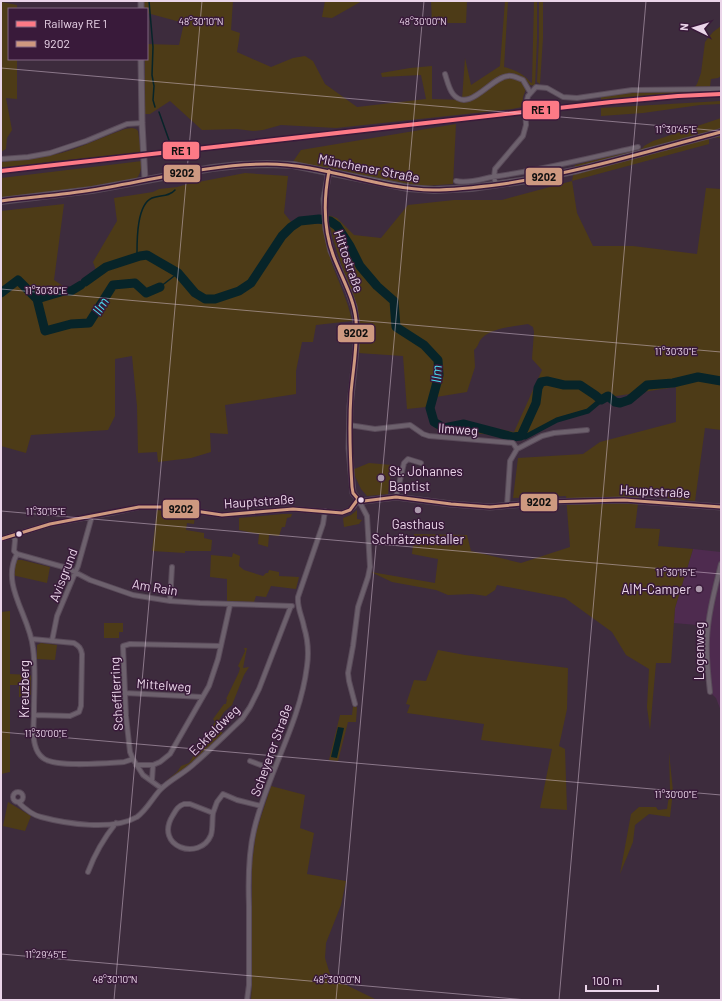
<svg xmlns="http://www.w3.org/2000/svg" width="722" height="1001" font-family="Barlow,sans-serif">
<rect width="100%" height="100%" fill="#3d2c3d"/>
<path fill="#4e2b4f" d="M 693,549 L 721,552 L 721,711 L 716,698 L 710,692 L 708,626 L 674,623 L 675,608 Z"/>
<path fill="#4d3b17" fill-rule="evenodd" d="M 143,1 L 233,1 L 231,30 L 240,33 L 237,52 L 271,67 L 293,58 L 305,56 L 313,61 L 325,84 L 357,107 L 426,99 L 421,75 L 382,77 L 381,73 L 410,68 L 432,66 L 432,99 L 462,100 L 465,58 L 471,85 L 500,66 L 505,1 L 508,1 L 504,67 C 515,70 523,73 530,82 L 532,83 L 534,1 L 537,1 L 537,39 L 535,86 L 530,85 L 524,78 L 508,77 L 522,81 L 526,89 L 523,97 L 522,107 L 512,109 L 336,128 L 281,125 L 263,130 L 253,131 L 237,129 L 202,130 L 170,101 L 150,114 L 145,114 L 145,59 L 147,59 L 147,44 L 179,45 L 184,23 L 147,13 L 147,9 L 143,9 Z
M 325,1 L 362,1 L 332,18 L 322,17 Z
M 431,1 L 467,1 L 466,23 L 432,23 Z
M 539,1 L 543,1 L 543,38 L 540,84 L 537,82 L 539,39 Z
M 1,2 L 17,5 L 17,9 L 9,9 L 9,59 L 17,59 L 17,99 L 6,98 L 12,130 L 7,138 L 6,149 L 1,152 Z
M 721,26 L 721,76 L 718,78 L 711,79 L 710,87 L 694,88 L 697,84 L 701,73 L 705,42 L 713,32 Z
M 635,91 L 695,91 L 695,93 L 601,100 L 601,96 Z
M 721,101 L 721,104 L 700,105 L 643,113 L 601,116 L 601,108 Z
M 721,118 L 721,138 L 709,137 L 709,144 L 572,181 L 577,213 L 593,246 L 633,246 L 697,254 L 706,188 L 721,189 L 721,430 L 705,428 L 695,501 L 639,495 L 635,528 L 660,529 L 658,546 L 693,549 L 675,608 L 671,663 L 656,663 L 650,730 L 647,707 L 649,669 L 626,655 L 612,632 L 565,598 L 497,585 L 495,590 L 486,596 L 472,594 L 448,595 L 436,590 L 392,582 L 371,572 L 435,583 L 438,559 L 412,554 L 414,534 L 467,535 L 471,551 L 521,563 L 570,547 L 566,496 L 513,498 L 518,458 L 583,454 L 600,442 L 676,422 L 676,387 L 603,398 L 592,408 L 559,417 L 521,438 L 436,429 L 426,407 L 407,409 L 403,356 L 358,353 L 359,322 L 358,314 C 349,280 333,250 328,215 L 337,218 L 354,235 L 381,238 L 408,205 L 454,200 L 502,200 L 572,181 L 575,165 L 643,148 L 644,146 L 653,141 ZM 528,324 L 533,327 L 534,332 L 532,359 L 542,370 L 514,432 L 462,421 L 445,425 L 438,421 L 433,406 L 436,397 L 467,392 L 475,367 L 474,350 C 479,346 478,342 482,338 C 494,327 513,327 528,324 Z
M 456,124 L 453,184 L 423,186 L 387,181 L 344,171 L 292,163 L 301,150 Z
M 132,128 L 136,129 L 138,131 L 141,153 L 56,161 L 1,169 L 1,162 C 25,159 48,158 71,150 C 89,144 107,135 125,129 Z
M 142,161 C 141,168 141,174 136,179 L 23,197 L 1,199 L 1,178 Z
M 245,173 L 288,176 L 284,213 L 292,223 L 322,224 C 325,238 328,251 332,264 C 339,283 348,301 352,321 L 316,325 L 313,342 L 302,342 L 296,371 L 296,394 L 225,405 L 228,434 L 210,433 L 211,452 L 191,458 L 158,462 L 157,452 L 138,453 L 137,406 L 132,356 L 115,359 L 115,416 L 108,430 L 31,435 L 26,453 L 1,446 L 1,211 L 64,204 L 54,280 L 69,290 L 97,273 L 93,262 L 117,221 L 114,198 L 153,192 L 159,189 L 177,187 L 188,184 Z
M 369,463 L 392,465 L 388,494 L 367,496 L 361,489 L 352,470 Z
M 157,510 L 195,515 L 194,524 L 187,523 L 186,530 L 204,533 L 204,538 L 212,540 L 211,551 L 185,551 L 185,553 L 152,551 Z
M 357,510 L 357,519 L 362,520 L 359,524 L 344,527 L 343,518 L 351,515 Z
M 283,514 L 292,514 L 291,517 L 287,518 L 285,527 L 282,527 L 279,536 L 269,535 L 268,547 L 258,544 L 259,534 L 239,530 L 239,518 Z
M 233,553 L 240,556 L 239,566 L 244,570 L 263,576 L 266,573 L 268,573 L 269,570 L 279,572 L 279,576 L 299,577 L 296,589 L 271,586 L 266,597 L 256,596 L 254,602 L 227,601 L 227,579 L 210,577 L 211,555 L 232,557 Z
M 17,560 L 22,560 L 50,567 L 47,583 L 12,575 L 15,564 Z
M 10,611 L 10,674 L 31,675 L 31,695 L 28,695 L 28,697 L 19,697 L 19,685 L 10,685 L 10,772 L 1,774 L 1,612 Z
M 104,623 L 123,623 L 123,632 L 119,632 L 119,638 L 104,638 Z
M 41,643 L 57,645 L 55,660 L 37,659 L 37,645 Z
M 244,648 L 247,648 L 243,668 L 249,667 L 244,675 L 232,705 L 224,712 L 219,720 L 216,729 L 223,733 L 191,765 L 174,776 L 170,781 L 166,781 L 177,772 L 181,766 L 189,763 L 215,722 L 213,719 L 224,704 L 226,704 L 227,699 L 226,699 L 239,672 L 240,668 L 238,666 L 245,651 Z
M 438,650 L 465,655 L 568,668 L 567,709 L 559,746 L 565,749 L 567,810 L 540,808 L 552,749 L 481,740 L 484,724 L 407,713 L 410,705 L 406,704 L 414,680 L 426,681 Z
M 353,706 L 357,707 L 356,722 L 348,722 L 338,761 L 329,760 L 340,715 L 352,715 Z
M 669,752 L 673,791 L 670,817 L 649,814 L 635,825 L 633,842 L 620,874 L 631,814 L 639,807 L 656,807 L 658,810 L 667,809 L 670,789 Z
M 271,786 L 305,795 L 300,828 L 314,833 L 307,874 L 346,881 L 341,905 L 326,943 L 325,958 L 330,974 L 342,983 L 377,1000 L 251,1000 L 252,983 L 252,863 L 256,832 Z
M 8,802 L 31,816 L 25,831 L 3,826 Z"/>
<path fill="#072429" d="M 338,727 L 344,728 L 337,758 L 331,757 Z"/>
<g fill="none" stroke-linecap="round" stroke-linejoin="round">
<path stroke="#072429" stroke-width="1.5" d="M 149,1 L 153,47 L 152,75 L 154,86 L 153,100 L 155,107
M 159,112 L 170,143
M 137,257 C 137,243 136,205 152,198 C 160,195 169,197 175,190
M 160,287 L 178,273"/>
<path stroke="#072429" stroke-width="5" d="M 521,436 L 525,437 L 557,420 L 588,411 L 601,400"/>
<path stroke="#072429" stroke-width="9" d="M 85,282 L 106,267 L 140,256 L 147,255 L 178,273 L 195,293 L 205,299 L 215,299 L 239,291 L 251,283 L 282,236 L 291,227 L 300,221 L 319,219 L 330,221 L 337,226 L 350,246 L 360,266 L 377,286 L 394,301 L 396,327 L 424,345 L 438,360 L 439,375 L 430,408 L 434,422 L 444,428 L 464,424 L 513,437 L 521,436 L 536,403 L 538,388 L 541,382 L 547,381 L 564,385 L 580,385 L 595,395 L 601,400 L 608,396 L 615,402 L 620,403 L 629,400 L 647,385 L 673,383 L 698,377 L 721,381
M 1,293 L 18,280 L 37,299 L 45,331 L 71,324 L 89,323 L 113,285 L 135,283 L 146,293 L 160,287
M 37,299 L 64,291 L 71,291 L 81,285"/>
<g stroke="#5a4b5a" stroke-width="6">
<path id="minor" d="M 445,74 C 447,80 449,89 453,94 C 469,114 491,77 508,76 C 512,75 518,78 523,80 L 530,92
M 1,159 L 28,157 L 50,153 L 86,141 L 127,124 L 142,123
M 456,181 C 467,184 482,179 492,177 C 542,170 590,158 638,147
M 496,185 L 494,177 L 495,169 L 523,136 L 526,125 L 525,108 L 528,96 L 536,87 L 547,88 L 563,97 L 577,98 L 632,90 L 721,89
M 349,425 L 375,429 L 410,425 L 423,434 L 429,436 L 513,443 L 517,449
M 396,497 L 404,463 L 408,459 L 421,463
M 507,506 L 510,461 L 517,449 L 542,436 L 554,433 L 587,430
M 13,535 L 15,540 L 14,551 L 17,554 C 0,585 30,616 33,648 C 36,669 34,690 34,712 C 34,722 32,735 35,745 C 36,749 39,755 43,758 C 55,768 107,763 124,762 L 133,759
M 1,539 L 50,524 L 111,513 L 139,507 L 168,507 L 222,515 L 293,509 L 342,513 L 350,510 L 354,506 L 358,499
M 17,554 L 67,568 L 90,580 L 133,595 L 170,601 L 200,603 L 292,606
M 170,601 L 172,567
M 32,639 L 74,643 C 79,646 81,648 82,654 L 81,706 L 79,712 L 70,716 L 34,715
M 52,641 L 57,616 L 78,566 L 92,516
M 710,692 C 708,674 706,657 707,639 C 708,614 715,589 721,564
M 125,693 L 202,697
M 355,704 L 349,681 L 348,673 L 353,646 L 358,607 L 368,577 L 370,567 L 367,516 L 358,499
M 250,761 L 274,770
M 136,765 L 153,765 L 152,780
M 153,765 L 160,762 L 170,754 L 209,686 L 218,659 L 230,605
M 161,788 L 143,775 L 133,759 L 130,752 L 126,716 L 123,646 L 130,644 L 221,646
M13 797a5 5 0 1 1 10 0a5 5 0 1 1-10 0Z
M 18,802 C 25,809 32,815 41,817 C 67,824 113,831 137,817 C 147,810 153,797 161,789 C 171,779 185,773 195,763 C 211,749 226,734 242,719 L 250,707 L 259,689 L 291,606
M 213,813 C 212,820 213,829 211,835 C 200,862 153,847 173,815 C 176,810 178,806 184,804 L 190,804 L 213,813 L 217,802 L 223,794 L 237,800 L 261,806
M 88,872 C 95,853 104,838 116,823
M 247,1000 L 249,985 C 249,958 249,932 249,906 C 248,880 248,855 254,830 C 267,774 300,724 307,666 C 309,652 308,640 304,627 C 302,616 297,608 298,597 L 323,524 L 325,511"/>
</g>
<g stroke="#5a4b5a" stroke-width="7">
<path id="tertiary" d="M 141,1 L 141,9
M 141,59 L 142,123 L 145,180
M 329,171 L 324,199 L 326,229 L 331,251 L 348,290 L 354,307 L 356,320 L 356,349 L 350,406 L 349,448 L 353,493 L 358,499 L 364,501 L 396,497 L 451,504 L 490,507 L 545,502 L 624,500 L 721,507"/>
</g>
<g stroke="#5a4b5a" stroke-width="8">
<path id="primary" d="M 1,201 L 92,190 L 212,168 L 239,165 L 267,164 L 293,165 L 408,188 L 434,190 L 472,188 L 535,179 L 578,170 L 721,132"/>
</g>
<use href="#minor" stroke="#6d616d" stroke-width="4"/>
<use href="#tertiary" stroke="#6d616d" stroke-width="5"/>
<use href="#primary" stroke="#6e696f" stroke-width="6"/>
<g stroke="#391a3a" stroke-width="6">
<path id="bus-1" d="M 329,171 C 323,202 323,231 335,260 C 343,280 354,299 356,320 C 358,345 353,369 351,393 C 349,424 350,456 352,487 L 353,493 L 358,499
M 1,201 C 31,197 62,195 92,190 C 150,181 208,164 267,164 C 323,164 377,189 433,190 C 457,190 480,187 503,184 C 577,173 649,151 721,132
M 358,499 L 364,501 L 396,497 L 451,504 L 490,507 L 545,502 L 624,500 L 721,507
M 1,539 L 50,524 L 139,507 L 168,507 L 222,515 L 293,509 L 342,513 L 350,510 L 358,499"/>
</g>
<use href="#bus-1" stroke="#ce9980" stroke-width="3"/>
<g stroke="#391a3a" stroke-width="7">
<path id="rail-1" d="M 1,171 L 611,102 L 678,96 L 721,94"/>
</g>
<use href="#rail-1" stroke="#fd7a86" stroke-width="4"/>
</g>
<path fill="none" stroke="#ead5e9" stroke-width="1" stroke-opacity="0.45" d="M 1,68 L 721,131M 1,289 L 721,352M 1,511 L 721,574M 1,732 L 721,795M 1,954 L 527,1000M 114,1000 L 202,1M 336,1000 L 424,1M 559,1000 L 646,1"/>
<g fill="#ad9aad" stroke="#391a3a" stroke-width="1.5">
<circle cx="381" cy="478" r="4"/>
<circle cx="418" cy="510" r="4"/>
<circle cx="699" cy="589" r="4"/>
</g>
<g fill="#ead5e9" stroke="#391a3a" stroke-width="1.5">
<circle cx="361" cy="500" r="3.5"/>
<circle cx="19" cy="534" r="3.5"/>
</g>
<g text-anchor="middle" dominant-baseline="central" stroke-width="3" stroke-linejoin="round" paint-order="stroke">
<g font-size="13" fill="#ead5e9" stroke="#391a3a">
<text transform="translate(369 168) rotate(11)">Münchener Straße</text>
<text transform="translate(349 261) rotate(71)">Hittostraße</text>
<text transform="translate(458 429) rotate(4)">Ilmweg</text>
<text transform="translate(655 491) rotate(3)">Hauptstraße</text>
<text transform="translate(259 501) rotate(-4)">Hauptstraße</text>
<text transform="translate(63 575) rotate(-69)">Avisgrund</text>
<text transform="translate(155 587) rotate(9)">Am Rain</text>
<text transform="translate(699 651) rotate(-90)">Logenweg</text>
<text transform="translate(164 685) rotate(4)">Mittelweg</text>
<text transform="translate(24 689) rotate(-90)">Kreuzberg</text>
<text transform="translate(116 694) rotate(-93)">Schefflerring</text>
<text transform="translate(214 730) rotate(-45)">Eckfeldweg</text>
<text transform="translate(271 750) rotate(-70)">Scheyerer Straße</text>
</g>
<g font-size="13" fill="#ead5e9" stroke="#391a3a" text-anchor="start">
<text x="389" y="471">St. Johannes<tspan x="389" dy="15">Baptist</tspan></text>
<text x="418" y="524" text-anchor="middle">Gasthaus<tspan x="418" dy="15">Schrätzenstaller</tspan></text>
<text x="691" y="589" text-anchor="end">AIM-Camper</text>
</g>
<g font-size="14" font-style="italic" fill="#48deef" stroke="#391a3a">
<text transform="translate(100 306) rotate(-58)">Ilm</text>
<text transform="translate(436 374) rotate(-87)">Ilm</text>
</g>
</g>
<g font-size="10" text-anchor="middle" fill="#ead5e9" stroke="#391a3a" stroke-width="3" stroke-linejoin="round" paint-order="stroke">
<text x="201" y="25">48°30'10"N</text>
<text x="423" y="25">48°30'00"N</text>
<text x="676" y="133">11°30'45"E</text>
<text x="46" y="294">11°30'30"E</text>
<text x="676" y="355">11°30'30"E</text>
<text x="46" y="515">11°30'15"E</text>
<text x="676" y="576">11°30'15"E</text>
<text x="46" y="737">11°30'00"E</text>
<text x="676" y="798">11°30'00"E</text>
<text x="46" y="958">11°29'45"E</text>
<text x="115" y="983">48°30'10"N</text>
<text x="337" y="983">48°30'00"N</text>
</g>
<g stroke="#391a3a" stroke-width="1.5">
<rect x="522" y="100" width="38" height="20" rx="4" fill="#fd7a86"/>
<rect x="162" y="141" width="38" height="19" rx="4" fill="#fd7a86"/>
<rect x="163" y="164" width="38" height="19" rx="4" fill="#ce9980"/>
<rect x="525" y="167" width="38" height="19" rx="4" fill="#ce9980"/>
<rect x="337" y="324" width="38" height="19" rx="4" fill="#ce9980"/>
<rect x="520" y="493" width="38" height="19" rx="4" fill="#ce9980"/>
<rect x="162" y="499" width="38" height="20" rx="4" fill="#ce9980"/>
</g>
<g font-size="11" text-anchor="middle" font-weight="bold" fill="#111">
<text x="541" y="114">RE 1</text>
<text x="181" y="155">RE 1</text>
<text x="182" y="177">9202</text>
<text x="544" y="181">9202</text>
<text x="356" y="337">9202</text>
<text x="539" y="506">9202</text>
<text x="181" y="513">9202</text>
</g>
<rect width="722" height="1001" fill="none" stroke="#ead5e9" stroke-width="4"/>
<rect x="8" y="8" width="140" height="52" fill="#391a3a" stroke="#806580"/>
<rect x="16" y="21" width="20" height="6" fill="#fd7a86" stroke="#806580"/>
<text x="44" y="28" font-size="12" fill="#ead5e9">Railway RE 1</text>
<rect x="16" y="41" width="20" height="6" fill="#ce9980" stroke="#806580"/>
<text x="44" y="48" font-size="12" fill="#ead5e9">9202</text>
<g transform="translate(694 28) rotate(275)" stroke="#391a3a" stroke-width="3" paint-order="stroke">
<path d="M0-3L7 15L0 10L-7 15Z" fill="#ead5e9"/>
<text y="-6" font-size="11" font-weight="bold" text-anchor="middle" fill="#ead5e9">N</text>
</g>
<path d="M586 985v6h72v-6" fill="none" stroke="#ead5e9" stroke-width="2"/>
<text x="592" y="985" font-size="12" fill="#ead5e9" stroke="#391a3a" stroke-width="3" paint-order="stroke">100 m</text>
</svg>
